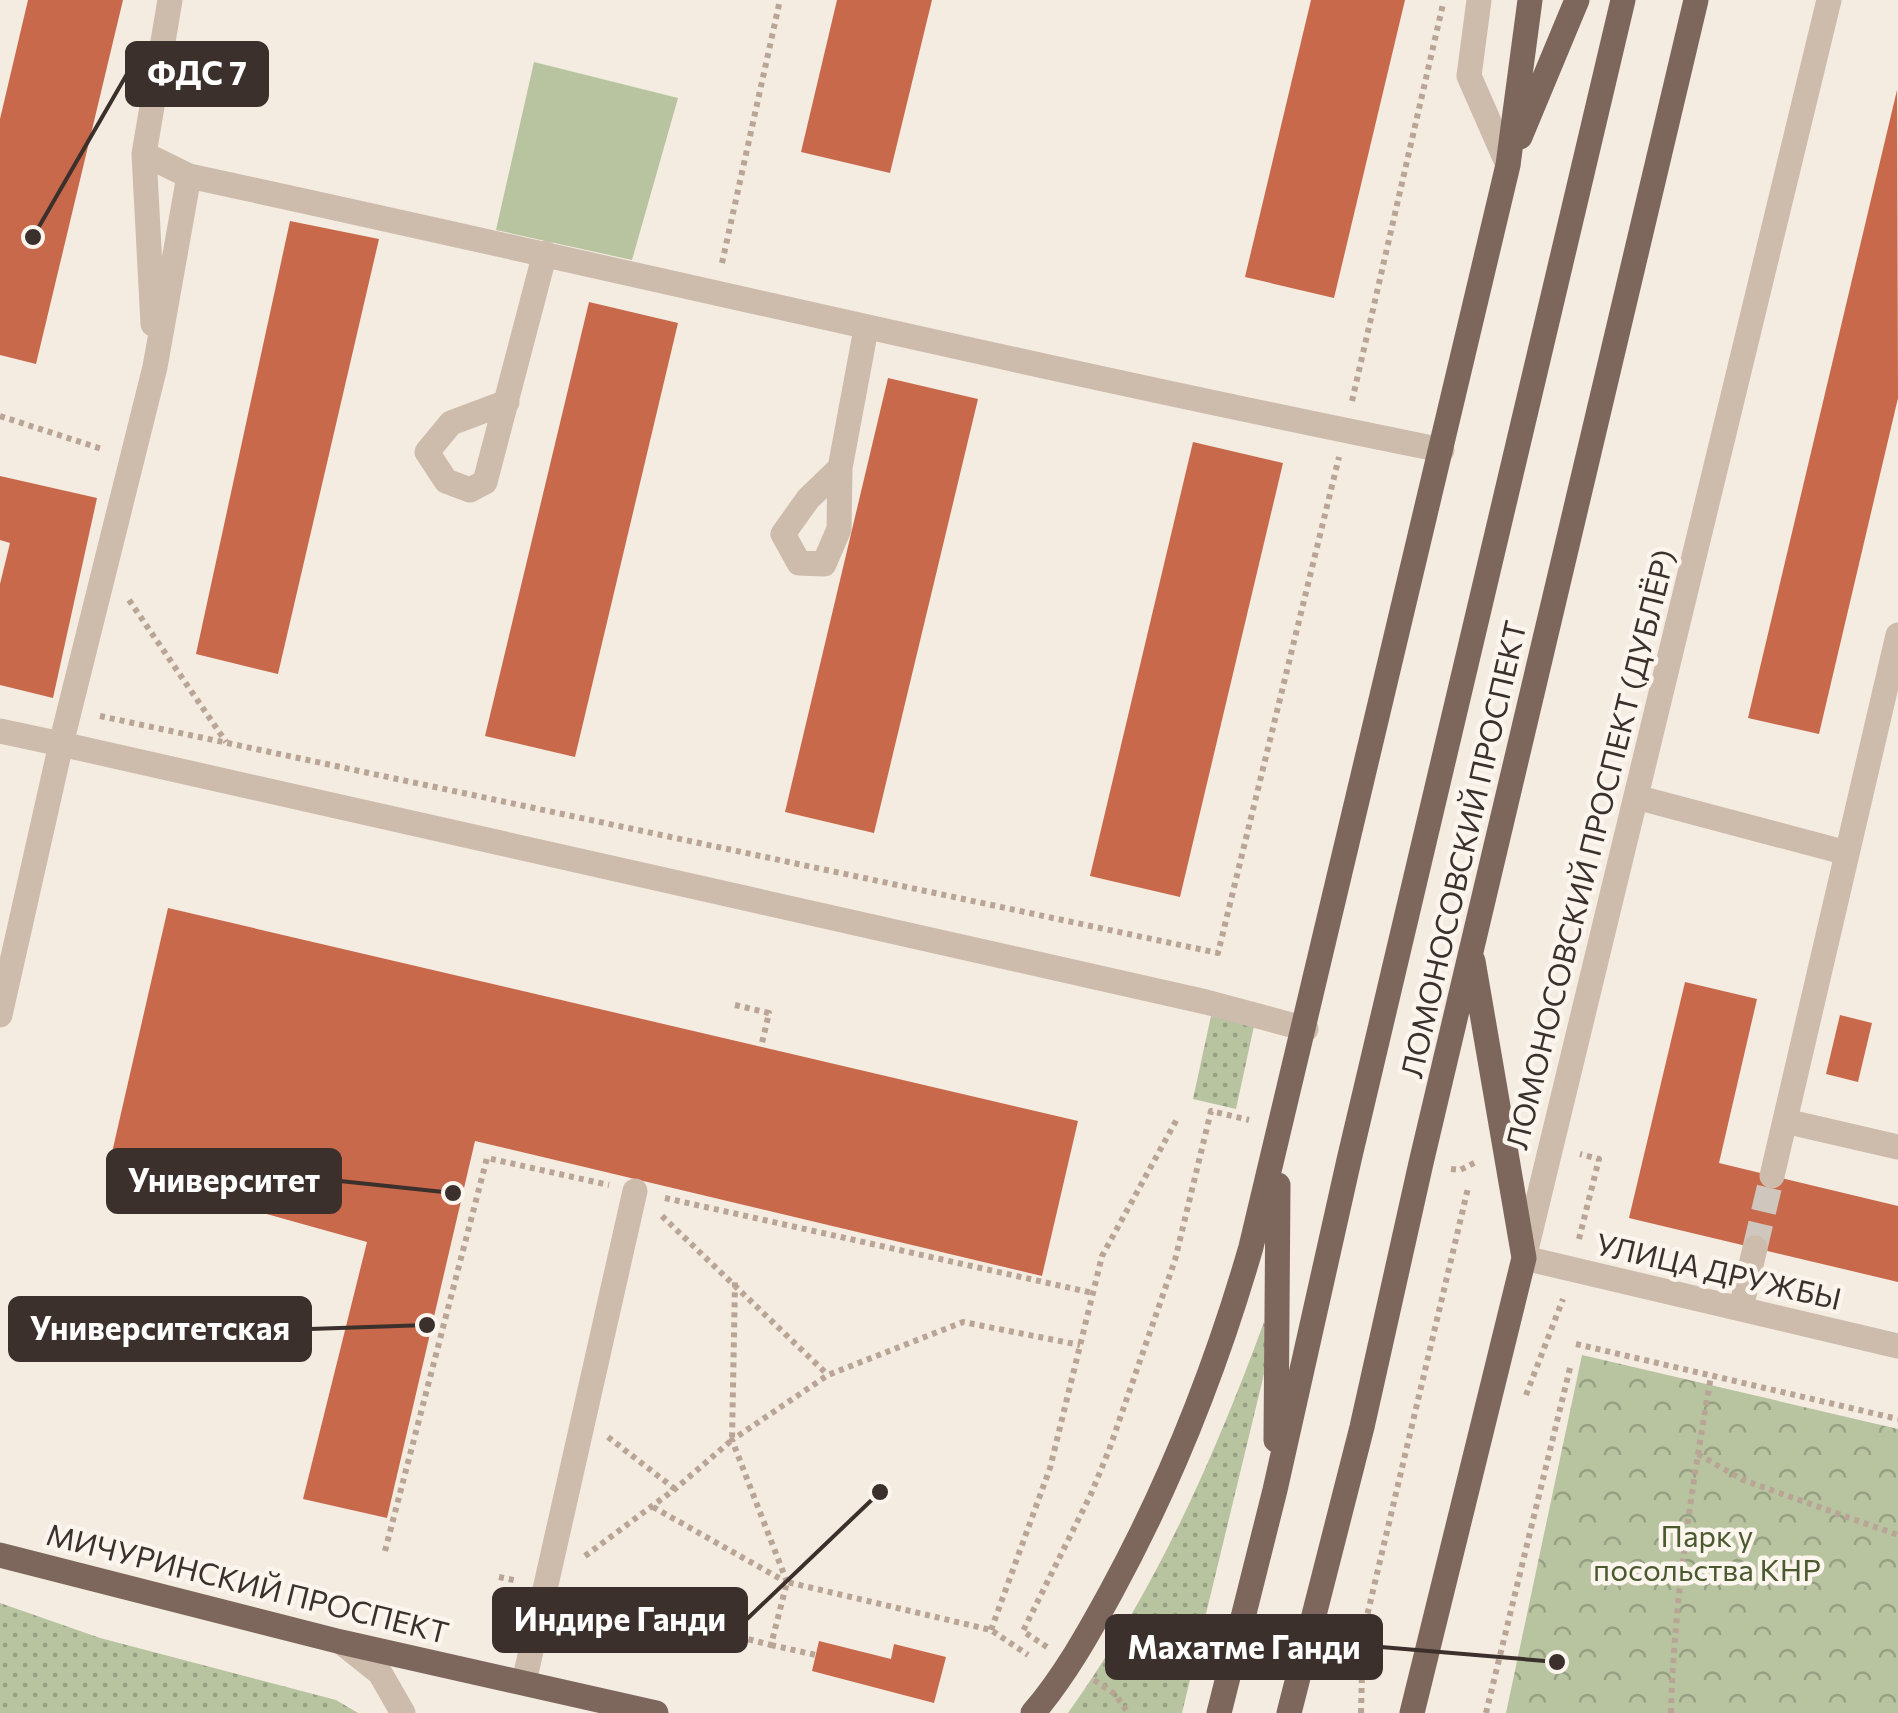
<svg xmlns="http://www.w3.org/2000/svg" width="1898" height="1713" font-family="Commissioner,sans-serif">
<defs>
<pattern id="grass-dots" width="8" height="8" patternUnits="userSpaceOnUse" patternTransform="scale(2.5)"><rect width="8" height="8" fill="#b8c4a0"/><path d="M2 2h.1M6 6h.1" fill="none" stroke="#97a083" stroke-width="1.8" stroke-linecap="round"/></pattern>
<pattern id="forest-crowns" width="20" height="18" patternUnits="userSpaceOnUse" patternTransform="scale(2.5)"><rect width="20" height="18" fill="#b8c4a0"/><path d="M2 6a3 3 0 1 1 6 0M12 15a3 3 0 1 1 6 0" fill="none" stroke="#97a083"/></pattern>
</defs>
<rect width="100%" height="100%" fill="#f4ebe1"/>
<path fill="url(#grass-dots)" d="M 1211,1016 L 1254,1026 L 1236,1109 L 1193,1099 Z
M 1264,1322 L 1271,1345 L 1182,1713 L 1068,1713 C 1154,1593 1213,1461 1264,1322 Z
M 0,1603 L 100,1638 L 336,1700 L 358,1713 L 0,1713 Z"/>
<path fill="url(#forest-crowns)" d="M 1582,1355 L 1898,1429 L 1898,1713 L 1506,1713 Z"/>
<path fill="#b8c4a0" d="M 534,62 L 678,98 L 632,260 L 496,230 Z"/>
<path fill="#c8694b" d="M 28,0 L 123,0 L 36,364 L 0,355 L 0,119 Z
M 837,0 L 932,0 L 890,173 L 801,152 Z
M 1311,0 L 1405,0 L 1334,298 L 1245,277 Z
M 1897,90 L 1898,398 L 1819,734 L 1748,718 Z
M 290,221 L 379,239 L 278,674 L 196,654 Z
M 589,302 L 678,323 L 575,757 L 485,736 Z
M 888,378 L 978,399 L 874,833 L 785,812 Z
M 1193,442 L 1283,463 L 1180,897 L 1090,876 Z
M 0,476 L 97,498 L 53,698 L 0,685 L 0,584 L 10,543 L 0,540 Z
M 168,908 L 1078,1121 L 1042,1276 L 475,1141 L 387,1518 L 303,1499 L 367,1242 L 108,1170 Z
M 1685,982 L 1757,999 L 1719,1163 L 1898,1206 L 1898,1282 L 1629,1218 Z
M 1840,1015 L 1872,1023 L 1858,1082 L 1826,1074 Z
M 819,1641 L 891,1659 L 894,1644 L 946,1657 L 934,1703 L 812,1671 Z"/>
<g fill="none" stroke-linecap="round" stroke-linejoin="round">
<path stroke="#cfc6bd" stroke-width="25" stroke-dasharray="25 12" stroke-linecap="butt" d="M 1755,1248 L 1772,1176"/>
<path stroke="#b9a596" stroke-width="6" stroke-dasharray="5 5" stroke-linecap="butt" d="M 722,263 L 780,0
M 1352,401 L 1443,4
M 0,416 L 102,449
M 129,600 L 226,742
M 100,716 L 1218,953 L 1339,457
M 735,1005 L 769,1013 L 761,1047
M 1451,1169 L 1460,1170 L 1476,1162
M 665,1198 L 1093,1293
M 662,1216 L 828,1375
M 1579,1239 L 1599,1159 L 1580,1154
M 1576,1344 L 1898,1419
M 1526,1395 L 1563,1299
M 608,1437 L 675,1489
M 1698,1454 L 1743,1480 L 1898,1535
M 653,1507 L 786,1582
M 385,1551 L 487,1158 L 609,1185
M 585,1556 L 675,1489 L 732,1440 L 735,1282
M 499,1577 L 518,1581
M 787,1582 L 732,1440 L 828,1375 L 963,1322 L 1080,1345
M 574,1595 L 771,1645 L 787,1582 L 991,1630 L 1028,1655
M 991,1630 L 1050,1468 L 1102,1256 L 1177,1119
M 771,1645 L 816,1655
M 1047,1647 L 1023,1631 L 1091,1494 L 1109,1450 L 1175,1260 L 1211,1111 L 1249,1120
M 1094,1680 L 1116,1695 L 1128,1713
M 1361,1713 L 1363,1633 L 1468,1188
M 1486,1713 L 1570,1368
M 1671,1713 C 1674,1599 1692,1488 1711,1376"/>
<path stroke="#cdbbac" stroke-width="25" d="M 170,0 L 144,154 L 189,176
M 1479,0 L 1469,76 L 1508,165
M 1829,0 L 1524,1258 L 1898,1346
M 144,154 L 153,324
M 507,402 L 451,423 L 427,452 L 446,481 L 470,490 L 485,482 L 545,253
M 840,468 L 839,529 L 824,564 L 799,563 L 783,534 L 808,499 L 840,468 L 866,329
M 0,731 L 61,744 L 155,367 L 189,176 C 607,266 1023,366 1442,450
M 1636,797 L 1847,853
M 0,1015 L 61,744 L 1206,1002 L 1306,1029
M 1785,1121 L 1898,1147
M 1772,1176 L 1898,635
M 1741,1308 L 1755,1248
M 341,1642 L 380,1673 L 403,1713
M 524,1682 L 635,1191"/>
<path stroke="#7d675c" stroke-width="25" d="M 1520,137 L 1577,0
M 1276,1440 L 1278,1185
M 0,1555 L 341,1642 L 656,1713
M 1033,1713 C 1064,1677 1088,1634 1111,1592 C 1171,1482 1216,1368 1251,1247 L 1508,165 L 1530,0
M 1219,1713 L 1275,1490 L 1349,1160 L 1623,0
M 1289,1713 L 1362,1427 L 1421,1163 L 1696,0
M 1412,1713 L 1524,1258 L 1473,961"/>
</g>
<g text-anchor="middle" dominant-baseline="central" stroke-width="9" stroke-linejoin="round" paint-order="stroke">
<g font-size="30" fill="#3b302b" stroke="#fbf5ee">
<text transform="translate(1462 849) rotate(-77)">ЛОМОНОСОВСКИЙ ПРОСПЕКТ</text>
<text transform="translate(1589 849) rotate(-76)">ЛОМОНОСОВСКИЙ ПРОСПЕКТ (ДУБЛЁР)</text>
<text transform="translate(1719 1270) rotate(13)">УЛИЦА ДРУЖБЫ</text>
<text transform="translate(248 1582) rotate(14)">МИЧУРИНСКИЙ ПРОСПЕКТ</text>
</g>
<g font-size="30" fill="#4a5a2e" stroke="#fbf5ee">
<text x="1707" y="1534">Парк у<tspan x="1707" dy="34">посольства КНР</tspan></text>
</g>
</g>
<path fill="none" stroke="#3b302b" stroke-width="4" d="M33 237L127 74M453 1193L340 1181M427 1325L310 1329M880 1492L746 1620M1557 1662L1381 1647"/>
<g fill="#3b302b" stroke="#fbf5ee" stroke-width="4">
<circle cx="33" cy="237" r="10"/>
<circle cx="453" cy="1193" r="10"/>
<circle cx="427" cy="1325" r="10"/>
<circle cx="880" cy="1492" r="10"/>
<circle cx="1557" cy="1662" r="10"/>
</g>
<g fill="#3b302b" stroke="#3b302b" stroke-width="4">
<rect x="127" y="43" width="140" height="62" rx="10"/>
<rect x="108" y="1150" width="232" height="62" rx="10"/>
<rect x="10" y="1298" width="300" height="62" rx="10"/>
<rect x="494" y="1589" width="252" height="62" rx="10"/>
<rect x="1107" y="1616" width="274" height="62" rx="10"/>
</g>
<g font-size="32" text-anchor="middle" font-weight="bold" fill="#fff">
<text x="197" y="85">ФДС 7</text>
<text x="224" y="1192">Университет</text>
<text x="160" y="1340">Университетская</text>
<text x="620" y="1631">Индире Ганди</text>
<text x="1244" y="1659">Махатме Ганди</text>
</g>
</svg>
